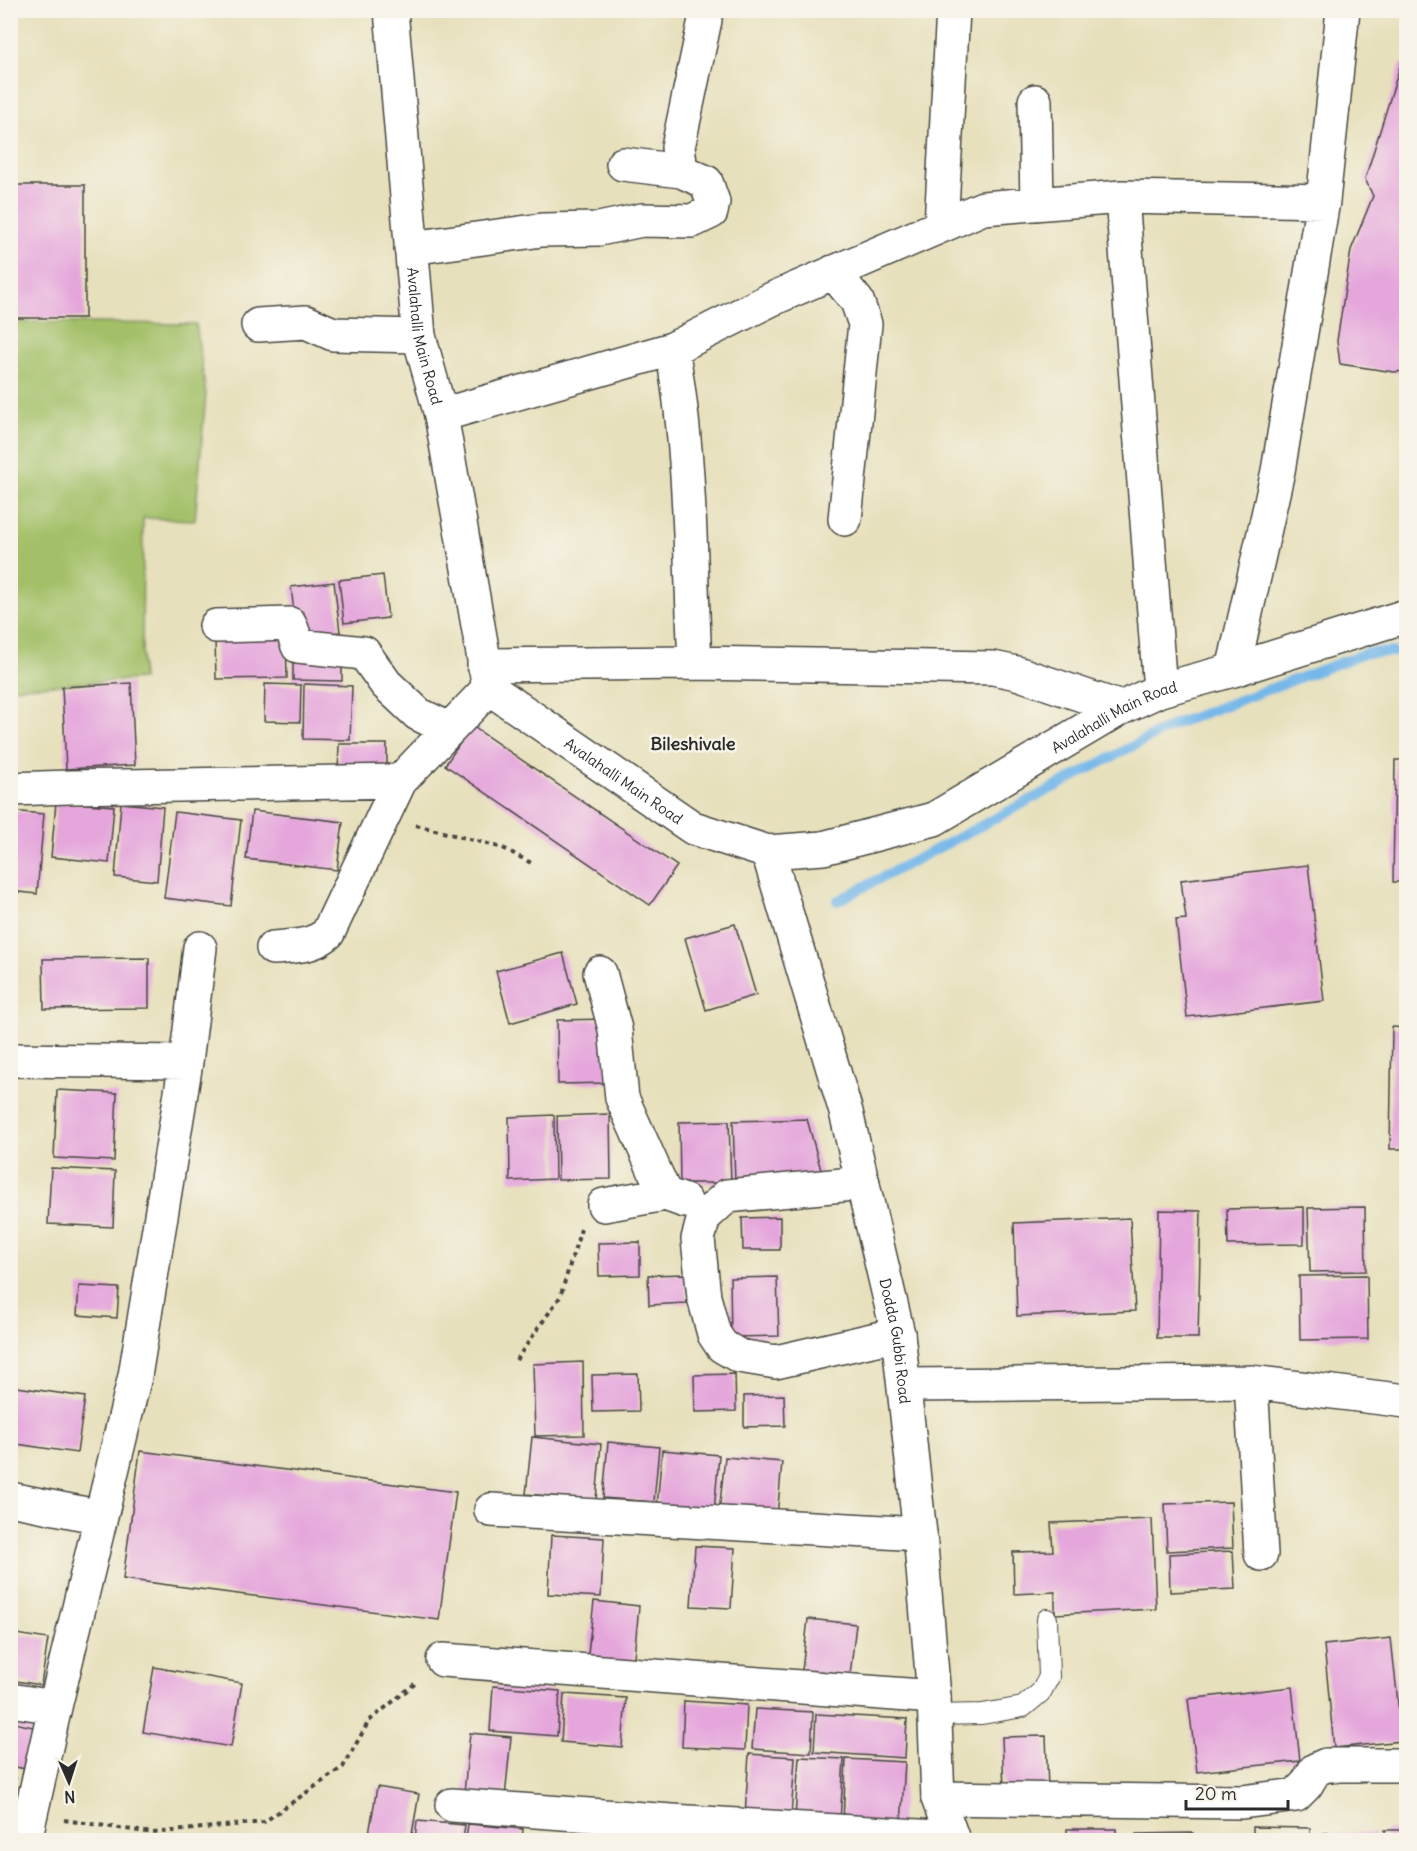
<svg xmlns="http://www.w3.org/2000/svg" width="1417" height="1851" font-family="Delius,sans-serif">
<rect width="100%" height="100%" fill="#f7f3e8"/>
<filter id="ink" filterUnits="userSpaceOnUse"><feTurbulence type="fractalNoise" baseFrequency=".0167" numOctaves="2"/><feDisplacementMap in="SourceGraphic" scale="12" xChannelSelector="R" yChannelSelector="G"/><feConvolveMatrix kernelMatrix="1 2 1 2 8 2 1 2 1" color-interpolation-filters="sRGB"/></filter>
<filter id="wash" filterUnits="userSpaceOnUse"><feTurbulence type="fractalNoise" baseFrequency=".008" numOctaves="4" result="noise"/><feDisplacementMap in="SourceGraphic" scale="24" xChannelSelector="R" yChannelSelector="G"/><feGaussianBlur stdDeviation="1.35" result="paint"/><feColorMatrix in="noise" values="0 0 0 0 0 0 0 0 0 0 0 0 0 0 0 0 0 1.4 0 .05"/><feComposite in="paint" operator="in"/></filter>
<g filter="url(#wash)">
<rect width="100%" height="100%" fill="#e7e0bc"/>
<path fill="#a3c067" stroke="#677649" stroke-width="1.5" d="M 11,322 L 196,324 L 206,394 L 195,520 L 143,518 L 142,679 L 11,688 Z"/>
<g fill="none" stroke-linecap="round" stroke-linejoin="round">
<path stroke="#74b7e9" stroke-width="10" d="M 837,901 L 1175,724 L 1366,653 L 1393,652"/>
</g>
<g id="blocks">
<path fill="#e5a6dc" d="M 1401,63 L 1406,64 L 1406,371 L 1394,372 L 1340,364 L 1337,341 L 1351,250 L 1373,196 L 1365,179 Z
M 10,185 L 85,185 L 85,318 L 10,318 Z
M 383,575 L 388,618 L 344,623 L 339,580 Z
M 334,582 L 340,632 L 297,637 L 291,587 Z
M 286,637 L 287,678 L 216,679 L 215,639 Z
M 293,659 L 342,660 L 342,681 L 293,680 Z
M 131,683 L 135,765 L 66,769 L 62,687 Z
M 265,684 L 301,685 L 300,722 L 264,721 Z
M 304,684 L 352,686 L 350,740 L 303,739 Z
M 472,726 L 677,866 L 650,905 L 445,765 Z
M 339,744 L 387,744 L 387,777 L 338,777 Z
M 1395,760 L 1406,760 L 1406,882 L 1393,882 Z
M 56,802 L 114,806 L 109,863 L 51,857 Z
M 121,803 L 163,807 L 157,881 L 115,877 Z
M 10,811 L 44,814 L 37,894 L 10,891 Z
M 252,811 L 343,822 L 337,870 L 246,859 Z
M 175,812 L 241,820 L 231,906 L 164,898 Z
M 1308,865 L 1324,1001 L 1187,1017 L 1176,920 L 1186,919 L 1181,880 Z
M 735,924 L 756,995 L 706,1010 L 685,938 Z
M 563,953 L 577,1004 L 510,1023 L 496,971 Z
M 149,958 L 149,1008 L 44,1009 L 43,959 Z
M 609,1019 L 610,1083 L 558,1084 L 557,1020 Z
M 1392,1027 L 1406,1028 L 1406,1149 L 1390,1149 Z
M 57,1090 L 117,1093 L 114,1161 L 54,1158 Z
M 610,1114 L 611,1179 L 558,1180 L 557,1116 Z
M 554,1115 L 555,1179 L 510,1181 L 509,1117 Z
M 807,1119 L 824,1181 L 735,1183 L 733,1121 Z
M 729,1121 L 731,1183 L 680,1183 L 679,1122 Z
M 51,1168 L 115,1171 L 113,1227 L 48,1224 Z
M 1304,1207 L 1304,1244 L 1228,1245 L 1227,1209 Z
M 1365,1207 L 1366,1271 L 1310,1272 L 1308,1208 Z
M 1159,1210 L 1201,1211 L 1198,1338 L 1157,1338 Z
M 780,1217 L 780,1250 L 743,1250 L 742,1218 Z
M 1130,1218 L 1135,1311 L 1017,1316 L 1014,1223 Z
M 640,1242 L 640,1275 L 599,1276 L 598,1243 Z
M 686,1274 L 687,1303 L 649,1305 L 648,1275 Z
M 1367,1275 L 1368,1339 L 1300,1340 L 1299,1276 Z
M 777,1277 L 779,1336 L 731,1337 L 730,1278 Z
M 79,1286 L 119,1288 L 117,1318 L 77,1315 Z
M 583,1362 L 584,1435 L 535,1436 L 533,1364 Z
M 638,1374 L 639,1411 L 593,1412 L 592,1375 Z
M 735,1374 L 736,1411 L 695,1412 L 694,1375 Z
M 10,1386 L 85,1397 L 77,1453 L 10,1443 Z
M 784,1395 L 785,1426 L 744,1427 L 744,1396 Z
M 532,1437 L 601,1444 L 596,1500 L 526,1494 Z
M 608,1442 L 659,1447 L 654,1502 L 603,1498 Z
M 662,1450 L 719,1455 L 714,1512 L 657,1507 Z
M 140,1451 L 456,1492 L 439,1620 L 123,1579 Z
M 725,1457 L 782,1462 L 777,1517 L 719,1512 Z
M 1231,1502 L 1233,1548 L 1167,1551 L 1165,1504 Z
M 1152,1519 L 1156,1609 L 1055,1614 L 1055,1592 L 1014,1594 L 1013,1552 L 1053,1551 L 1051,1523 Z
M 551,1535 L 604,1538 L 601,1597 L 548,1594 Z
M 695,1546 L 735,1548 L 731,1608 L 691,1606 Z
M 1233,1551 L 1235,1589 L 1170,1592 L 1169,1554 Z
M 594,1601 L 639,1606 L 633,1667 L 587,1662 Z
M 808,1619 L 856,1624 L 849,1684 L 801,1679 Z
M 10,1633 L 48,1639 L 41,1685 L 10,1680 Z
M 1391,1638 L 1402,1741 L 1334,1748 L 1324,1645 Z
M 154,1667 L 242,1683 L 231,1747 L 143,1732 Z
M 493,1686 L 560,1691 L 557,1736 L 490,1731 Z
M 1292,1687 L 1300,1761 L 1197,1772 L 1188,1699 Z
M 564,1694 L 626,1698 L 622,1747 L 561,1742 Z
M 684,1701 L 747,1705 L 745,1750 L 682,1747 Z
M 755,1709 L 813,1712 L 811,1753 L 752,1749 Z
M 816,1714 L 907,1719 L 905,1758 L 814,1752 Z
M 10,1722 L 33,1727 L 26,1769 L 10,1766 Z
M 470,1733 L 511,1737 L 505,1797 L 464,1793 Z
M 1046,1736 L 1048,1789 L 1004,1790 L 1002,1737 Z
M 749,1754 L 795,1757 L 791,1817 L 745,1815 Z
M 799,1757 L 844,1759 L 840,1821 L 795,1818 Z
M 846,1759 L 905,1762 L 901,1825 L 843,1822 Z
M 10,1776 L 16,1777 L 12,1803 L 10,1802 Z
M 377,1787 L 419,1794 L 411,1840 L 368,1840 Z
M 417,1821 L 465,1825 L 463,1840 L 415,1840 Z
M 468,1824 L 523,1829 L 522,1840 L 466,1840 Z
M 1253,1827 L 1310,1828 L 1310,1840 L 1253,1840 Z
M 1067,1829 L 1116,1829 L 1116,1840 L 1067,1840 Z
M 580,1830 L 640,1834 L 639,1840 L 579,1840 Z
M 1385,1830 L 1406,1830 L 1406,1840 L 1385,1840 Z
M 1193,1833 L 1193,1840 L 1136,1840 L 1136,1834 Z
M 1324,1833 L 1374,1833 L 1374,1840 L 1324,1840 Z"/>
</g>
</g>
<g filter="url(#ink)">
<use href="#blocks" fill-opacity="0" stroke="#474641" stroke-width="1.5"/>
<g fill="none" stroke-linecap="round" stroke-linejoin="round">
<g stroke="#474641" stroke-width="22">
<path id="lane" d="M 935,1715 L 982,1714 L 1023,1707 L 1041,1692 L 1049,1677 L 1047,1619"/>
</g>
<g stroke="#474641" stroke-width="36">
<path id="street" d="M 1035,101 L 1037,204
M 623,164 L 681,171
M 1122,197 L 1160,690
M 941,225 L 953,10
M 411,248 L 542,230 L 599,229 L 642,220 L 692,221 L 711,212 L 713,202 L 706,182 L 681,171 L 678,147 L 705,20 L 704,10
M 833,272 L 857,301 L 865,324 L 845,519
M 258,325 L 306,322 L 333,334 L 419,336
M 672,349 C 691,452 690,559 695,663
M 441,415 L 672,349 L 772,299 L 983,208 L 1122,197 L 1323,201
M 216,626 L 290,624 L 298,646 L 364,653 L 386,684 L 418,714 L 449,729
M 484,665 L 695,663 L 993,668 L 1017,673 L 1121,708
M 1233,670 L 1278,471 L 1323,201 L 1343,10
M 10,789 L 70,787 L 400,781 L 489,688
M 273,948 C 293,946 313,947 328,933 L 400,781
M 600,973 L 615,1029 L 622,1098 L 665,1194
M 10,1060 L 186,1062
M 863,1183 L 727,1196 L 704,1217 L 698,1239 L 704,1297 L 714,1334 L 722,1346 L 739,1356 L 776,1362 L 898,1334
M 604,1205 L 665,1194 L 685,1201
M 1251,1382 L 1261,1554
M 905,1385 L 1251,1382 L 1406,1401
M 10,1499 L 101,1517
M 491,1510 L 920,1534
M 443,1660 L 934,1697
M 10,1700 L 55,1707
M 938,1798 L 1242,1802 L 1296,1795 L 1306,1785 L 1315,1770 L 1326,1765 L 1406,1765
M 452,1805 L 672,1821 L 952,1838
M 25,1840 L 55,1707 L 135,1376 L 186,1062 L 200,948"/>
</g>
<g stroke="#474641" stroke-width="36">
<g id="secondary">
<path id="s1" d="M 391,10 L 419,336 L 441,415 L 489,688 L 693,828 L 768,852 L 823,848 L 934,819 L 1121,708 L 1160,690 L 1233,670 L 1406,616"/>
<path id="s2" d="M 768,852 L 846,1112 L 898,1334 L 920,1534 L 934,1697 L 938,1798 L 953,1840"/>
</g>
</g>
<path stroke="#474641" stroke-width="4" stroke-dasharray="4.5 4.5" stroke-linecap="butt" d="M 416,825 L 503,848 L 533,864
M 516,1360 L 560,1297 L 581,1229
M 64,1820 L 153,1833 L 264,1822 L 343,1767 L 369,1721 L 417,1682"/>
<use href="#lane" stroke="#fff" stroke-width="20"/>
<use href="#street" stroke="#fff" stroke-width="33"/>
<use href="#secondary" stroke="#fff" stroke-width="33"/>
</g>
</g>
<g text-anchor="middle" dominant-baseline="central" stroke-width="5" stroke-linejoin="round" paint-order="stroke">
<g font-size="15" fill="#2b2b2b" stroke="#f7f3e8">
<text stroke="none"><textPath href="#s1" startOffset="328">Avalahalli Main Road</textPath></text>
<text stroke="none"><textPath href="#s1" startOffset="1390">Avalahalli Main Road</textPath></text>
<text stroke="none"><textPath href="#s1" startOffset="850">Avalahalli Main Road</textPath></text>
<text stroke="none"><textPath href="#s2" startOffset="506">Dodda Gubbi Road</textPath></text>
</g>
<g font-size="18" font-weight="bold" fill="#2b2b2b" stroke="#f7f3e8">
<text x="693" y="743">Bileshivale</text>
</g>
</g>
<rect width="1417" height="1851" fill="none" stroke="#f7f3e8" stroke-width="36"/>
<g transform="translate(69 1782) rotate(177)" stroke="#f7f3e8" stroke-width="4.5" paint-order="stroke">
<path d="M0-4.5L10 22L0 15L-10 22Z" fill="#2b2b2b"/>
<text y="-9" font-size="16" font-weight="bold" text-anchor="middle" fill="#2b2b2b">N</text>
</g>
<path d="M1186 1800v9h102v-9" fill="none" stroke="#2b2b2b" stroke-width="3"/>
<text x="1195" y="1800" font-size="18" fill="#2b2b2b" stroke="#f7f3e8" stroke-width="4.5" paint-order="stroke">20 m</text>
</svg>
